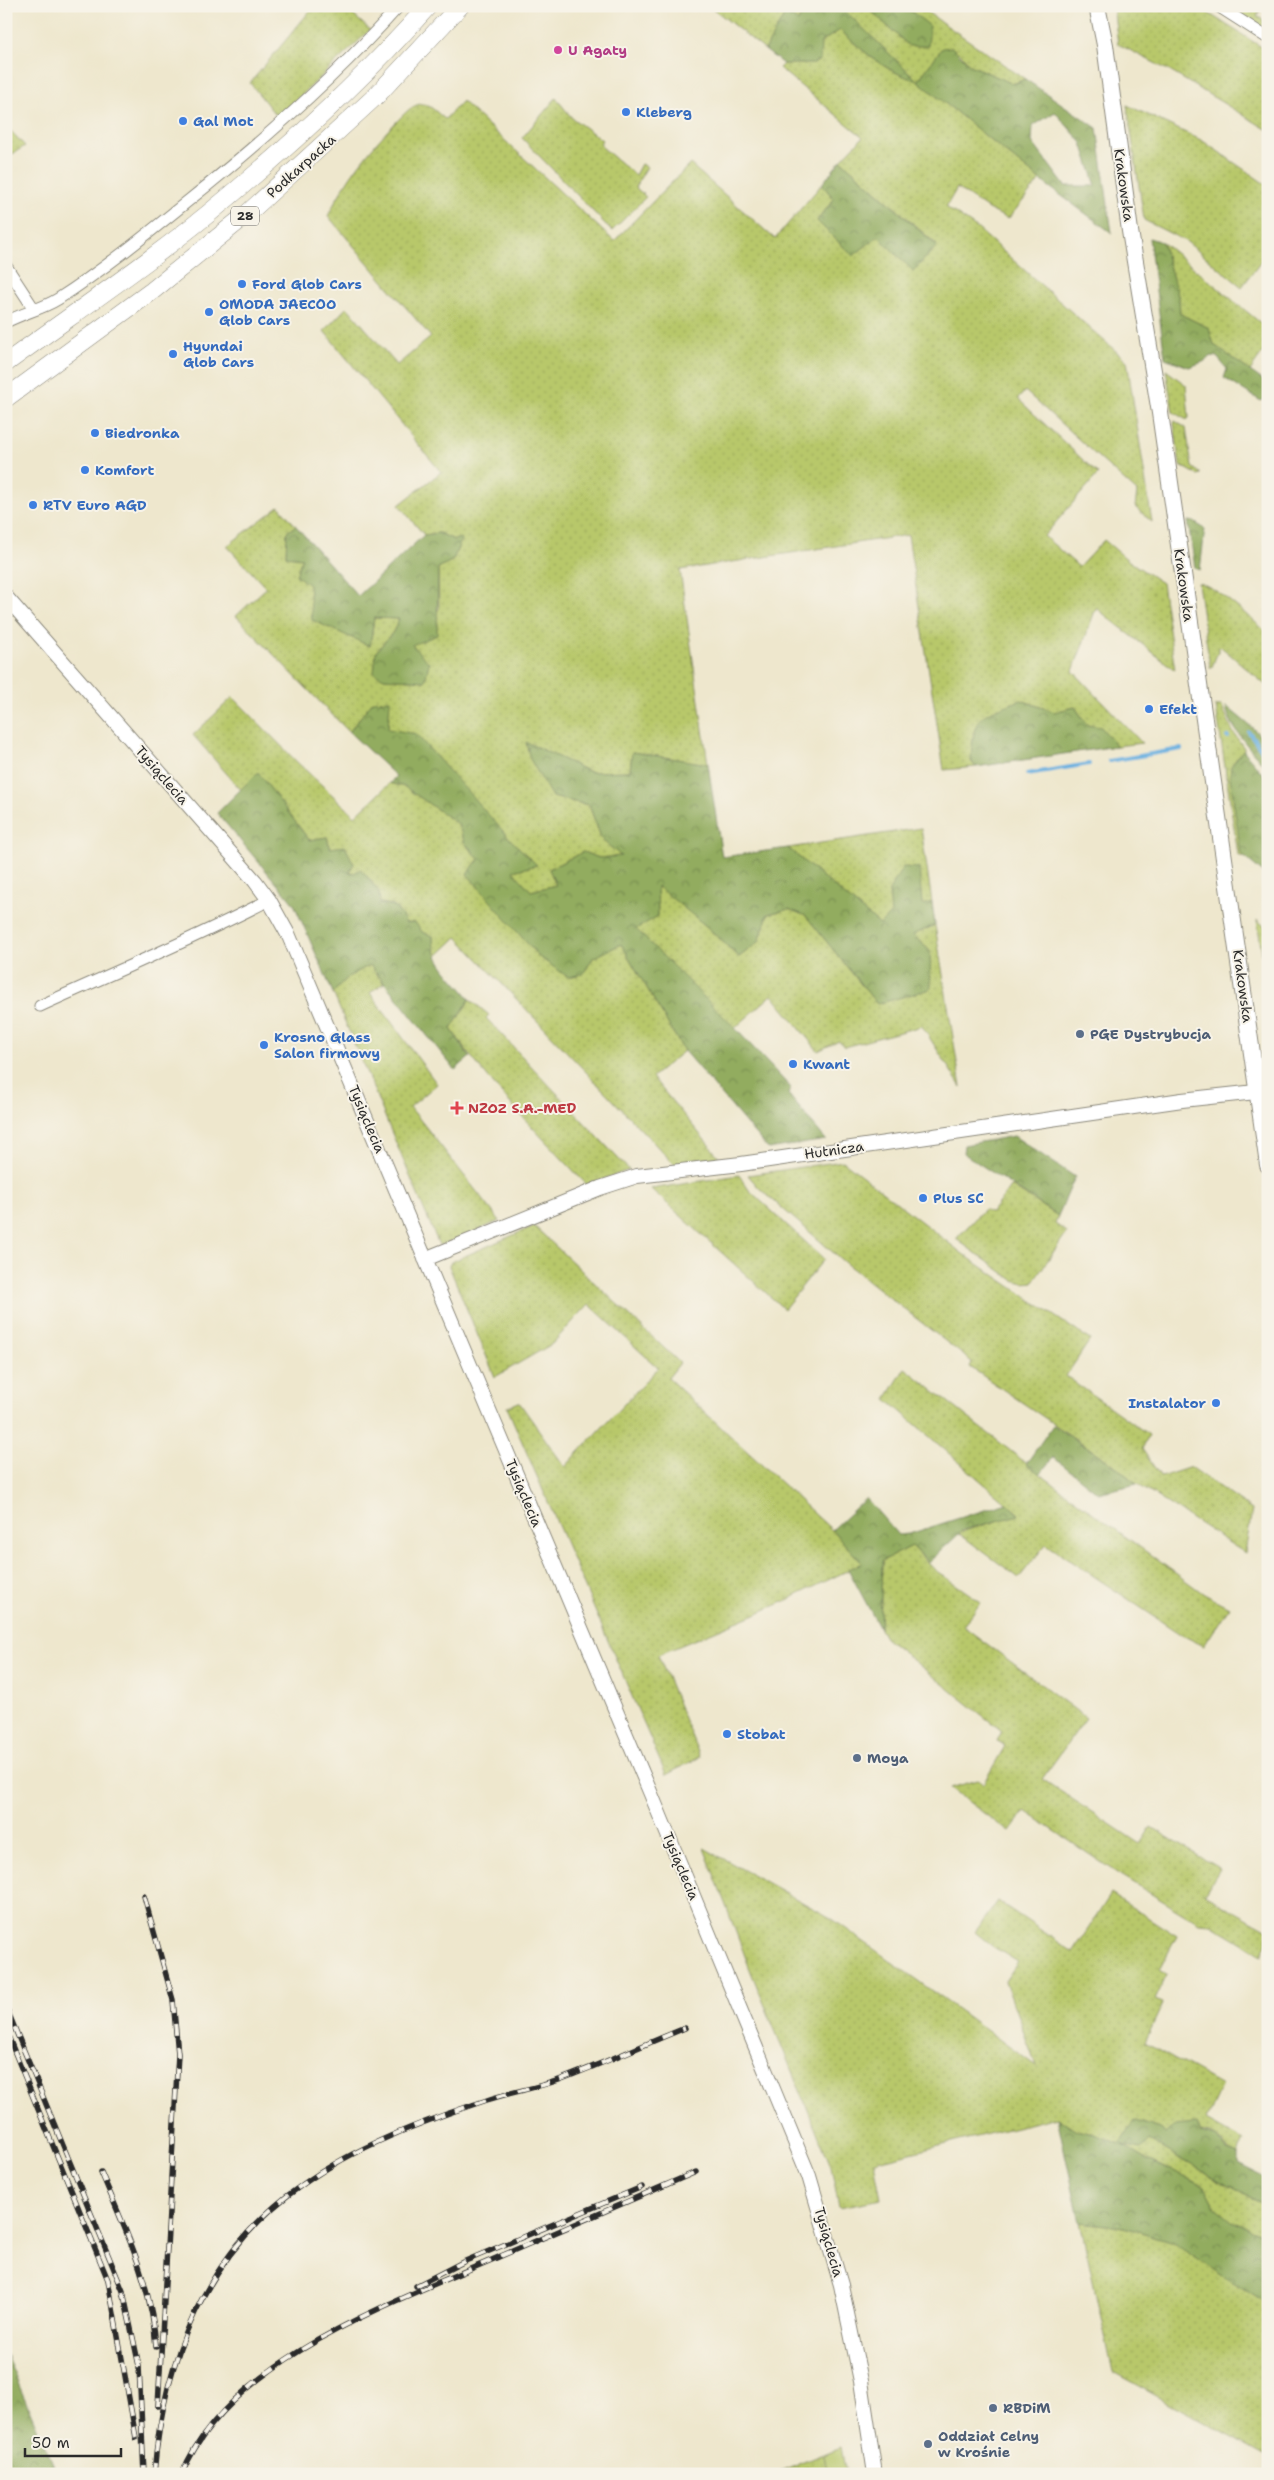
<svg xmlns="http://www.w3.org/2000/svg" width="1274" height="2480" font-family="'Shantell Sans',sans-serif">
<defs>
<pattern id="grass-dots" width="8" height="8" patternUnits="userSpaceOnUse" patternTransform="scale(1.25)"><rect width="8" height="8" fill="#b8c86b"/><path d="M2 2h.1M6 6h.1" fill="none" stroke="#9eac5d" stroke-width="1.8" stroke-linecap="round"/></pattern>
<pattern id="forest-crowns" width="20" height="18" patternUnits="userSpaceOnUse" patternTransform="scale(1.25)"><rect width="20" height="18" fill="#92ac5f"/><path d="M2 6a3 3 0 1 1 6 0M12 15a3 3 0 1 1 6 0" fill="none" stroke="#778c4f"/></pattern>
</defs>
<rect width="100%" height="100%" fill="#f7f3e8"/>
<filter id="ink" filterUnits="userSpaceOnUse"><feTurbulence type="fractalNoise" baseFrequency=".02" numOctaves="2"/><feDisplacementMap in="SourceGraphic" scale="10" xChannelSelector="R" yChannelSelector="G"/><feConvolveMatrix kernelMatrix="1 2 1 2 8 2 1 2 1" color-interpolation-filters="sRGB"/></filter>
<filter id="wash" filterUnits="userSpaceOnUse"><feTurbulence type="fractalNoise" baseFrequency=".0096" numOctaves="4" result="noise"/><feDisplacementMap in="SourceGraphic" scale="20" xChannelSelector="R" yChannelSelector="G"/><feGaussianBlur stdDeviation="1.12" result="paint"/><feColorMatrix in="noise" values="0 0 0 0 0 0 0 0 0 0 0 0 0 0 0 0 0 1.4 0 .05"/><feComposite in="paint" operator="in"/></filter>
<g filter="url(#wash)">
<rect width="100%" height="100%" fill="#eee7cd"/>
<path fill="url(#grass-dots)" stroke="#727a4b" d="M 314,6 L 343,6 L 370,30 L 278,118 L 250,83 Z
M 806,6 L 798,22 L 786,13 L 765,50 L 711,7 Z
M 850,6 L 867,7 L 909,46 L 890,6 L 918,6 L 1025,79 L 1013,84 L 970,65 L 960,53 L 942,48 L 918,81 L 1040,180 L 1008,219 L 988,209 L 957,188 L 946,207 L 978,229 L 1127,361 L 1152,522 L 1135,507 L 1137,492 L 1025,391 L 1018,399 L 1098,474 L 1044,536 L 1079,567 L 1104,540 L 1129,561 L 1162,583 L 1175,670 L 1096,608 L 1073,671 L 1142,743 L 1117,746 L 1087,725 L 1075,707 L 1054,712 L 1021,700 L 971,761 L 976,767 L 944,770 L 908,535 L 680,570 L 708,764 L 632,752 L 630,771 L 590,772 L 526,743 L 552,797 L 589,805 L 602,840 L 622,856 L 599,858 L 583,852 L 549,869 L 556,885 L 531,891 L 512,871 L 537,865 L 388,729 L 373,701 L 349,732 L 236,616 L 266,588 L 227,546 L 279,506 L 296,526 L 287,532 L 286,556 L 303,558 L 310,585 L 313,620 L 370,646 L 374,618 L 400,619 L 393,632 L 376,652 L 384,678 L 425,681 L 412,645 L 439,609 L 438,568 L 453,560 L 461,539 L 454,540 L 439,533 L 424,535 L 399,505 L 441,472 L 324,331 L 347,307 L 397,365 L 431,337 L 328,216 C 346,178 370,148 399,119 C 405,113 413,104 422,104 C 430,104 438,114 445,119 L 462,101 L 614,241 L 690,164 L 775,239 L 822,184 L 834,199 L 817,221 L 853,256 L 878,236 L 913,271 L 937,245 L 841,160 L 863,137 L 779,68 L 783,64 L 813,64 L 821,42 L 840,30 C 864,52 885,72 917,80 L 845,11 Z
M 1113,6 L 1197,6 L 1268,51 L 1268,130 L 1168,70 L 1118,44 Z
M 1223,6 L 1262,6 L 1257,16 L 1268,24 L 1268,35 Z
M 556,98 L 572,118 L 602,140 L 600,143 L 603,148 L 635,175 L 641,164 L 647,167 L 635,187 L 646,197 L 612,231 L 522,138 Z
M 1127,105 L 1203,141 L 1268,186 L 1268,252 L 1242,287 L 1187,242 L 1144,220 Z
M 6,126 L 25,146 L 6,158 Z
M 1162,242 L 1268,329 L 1268,345 L 1250,371 L 1214,345 L 1209,328 L 1180,314 L 1179,299 Z
M 1166,370 L 1186,385 L 1189,418 L 1187,420 L 1173,412 Z
M 1175,421 L 1186,428 L 1192,467 L 1201,474 L 1198,475 L 1180,465 L 1174,424 Z
M 1198,583 C 1214,584 1253,621 1268,633 L 1268,687 L 1220,646 L 1212,667 L 1210,667 Z
M 233,697 L 299,764 L 355,816 L 390,783 L 405,787 L 458,824 L 465,843 L 479,859 L 467,874 L 583,974 L 593,958 L 621,944 L 684,1051 L 652,1077 L 719,1157 L 674,1164 L 457,937 L 437,956 L 433,945 L 433,936 C 424,933 414,930 407,924 C 396,913 401,903 380,904 L 371,880 L 364,876 L 361,870 L 354,874 C 341,869 330,850 327,837 L 309,840 L 258,773 L 241,790 L 193,735 Z
M 1216,706 L 1222,706 L 1233,732 L 1244,748 L 1241,854 L 1247,859 L 1238,855 Z
M 921,828 L 932,902 L 922,906 L 889,891 L 892,913 L 880,925 L 788,848 Z
M 657,885 L 706,926 L 739,957 L 759,942 L 768,914 L 789,909 L 806,916 L 877,1004 L 913,935 L 935,925 L 961,1087 L 922,1026 L 844,1047 L 839,1041 L 818,1051 L 772,995 L 735,1028 L 635,929 L 658,916 Z
M 1257,920 L 1268,929 L 1268,986 L 1267,986 Z
M 370,965 L 384,983 L 370,993 L 437,1084 L 410,1107 L 500,1221 L 442,1245 L 439,1245 L 333,993 L 348,977 Z
M 470,999 L 489,1015 L 486,1018 L 629,1170 L 587,1185 C 540,1135 490,1086 451,1029 Z
M 843,1161 L 963,1254 L 1090,1340 L 1066,1376 L 1149,1435 L 1142,1449 L 1161,1477 L 1191,1467 L 1252,1510 L 1245,1553 L 1137,1484 L 1114,1465 L 970,1367 L 972,1362 L 844,1262 L 759,1188 L 748,1175 Z
M 739,1175 L 749,1190 L 824,1259 L 784,1309 L 651,1189 Z
M 1011,1186 L 1058,1216 L 1055,1224 L 1067,1232 L 1033,1282 L 1023,1283 L 1013,1280 L 956,1239 L 984,1209 L 991,1213 Z
M 534,1226 L 680,1363 L 668,1378 L 832,1530 L 863,1563 L 779,1604 L 658,1655 L 700,1757 L 666,1775 L 507,1407 L 519,1402 L 565,1467 L 658,1368 L 589,1304 L 552,1344 L 495,1377 L 449,1266 L 451,1262 Z
M 905,1368 L 1040,1474 L 1204,1594 L 1229,1607 L 1204,1646 L 1180,1634 L 1046,1544 L 1019,1578 L 958,1533 L 1019,1514 L 886,1399 Z
M 912,1546 L 935,1570 L 981,1602 L 963,1626 L 1086,1718 L 1042,1779 L 1140,1844 L 1151,1827 L 1220,1869 L 1204,1894 L 1268,1930 L 1268,1941 L 1262,1955 L 1211,1924 L 1199,1923 L 1120,1875 L 1025,1811 L 1009,1832 L 950,1788 L 978,1780 L 983,1784 L 1005,1746 L 997,1741 L 1002,1731 L 885,1638 L 880,1629 L 882,1561 Z
M 704,1848 L 831,1918 L 1036,2066 L 1005,1981 L 1018,1962 L 992,1946 L 975,1932 L 998,1901 L 1073,1952 L 1111,1894 L 1177,1936 L 1159,1970 L 1167,1975 L 1155,2000 L 1163,2003 L 1145,2042 L 1222,2085 L 1206,2120 L 1244,2141 L 1238,2155 C 1222,2150 1228,2147 1217,2138 C 1203,2126 1165,2135 1149,2141 L 1236,2190 L 1266,2203 L 1268,2200 L 1268,2237 L 1231,2221 L 1215,2207 L 1204,2186 L 1147,2160 L 1120,2144 L 1098,2135 L 1076,2130 L 1057,2117 L 874,2162 L 881,2199 L 839,2207 L 831,2166 L 751,1972 Z
M 1080,2222 L 1125,2227 L 1174,2242 L 1268,2305 L 1268,2457 L 1113,2372 Z
M 824,2454 L 828,2474 L 775,2474 Z"/>
<path fill="url(#forest-crowns)" stroke="#5e6c45" fill-rule="evenodd" d="M 806,6 L 850,6 L 845,11 L 918,81 L 942,48 L 952,47 L 970,65 L 1013,84 L 1025,79 L 1097,128 L 1112,233 L 1040,180 L 918,81 C 886,72 864,52 840,30 L 821,42 L 820,60 L 813,64 L 783,64 L 765,50 L 786,12 L 798,22 ZM 1055,112 L 1082,143 L 1096,186 L 1065,186 L 1032,142 L 1033,126 Z
M 866,6 L 890,6 L 893,11 L 907,8 L 930,26 L 928,46 L 909,46 Z
M 841,160 L 937,246 L 913,271 L 878,236 L 853,256 L 817,221 L 834,199 L 822,184 Z
M 1149,238 L 1162,242 L 1179,299 L 1180,314 L 1209,328 L 1214,345 L 1268,384 L 1268,398 L 1261,401 L 1224,378 L 1227,369 L 1217,357 L 1212,356 L 1203,362 L 1189,367 L 1165,358 Z
M 1188,521 L 1194,522 L 1205,529 L 1200,570 L 1195,568 Z
M 296,526 L 358,596 L 424,535 L 439,533 L 454,540 L 462,538 L 453,560 L 438,568 L 437,635 L 412,645 L 429,663 L 425,681 L 384,678 L 374,673 L 376,652 L 393,632 L 399,619 L 374,618 L 370,646 L 312,620 L 309,585 L 296,575 L 302,558 L 286,556 L 287,532 Z
M 390,700 L 388,729 L 416,734 L 511,840 L 537,865 L 513,871 L 531,891 L 556,885 L 549,869 L 583,852 L 599,858 L 621,856 L 602,840 L 589,805 L 552,797 L 530,759 L 526,742 L 590,772 L 630,771 L 632,752 L 708,764 L 722,857 L 788,848 L 880,925 L 891,913 L 889,891 L 903,867 L 919,868 L 922,905 L 932,902 L 935,925 L 913,935 L 930,951 L 931,989 L 877,1004 L 806,916 L 789,909 L 768,914 L 759,942 L 739,957 L 706,926 L 657,886 L 658,916 L 636,929 L 735,1028 L 791,1088 L 788,1094 L 826,1140 L 768,1149 L 684,1051 L 621,944 L 593,958 L 583,974 L 568,977 L 539,957 L 467,874 L 479,859 L 465,843 L 458,824 L 405,787 L 390,783 L 396,776 L 349,732 L 373,701 Z
M 1021,700 L 1054,712 L 1075,707 L 1087,725 L 1101,727 L 1117,746 L 976,767 L 971,761 C 974,712 977,717 1021,700 Z
M 1226,706 L 1254,729 L 1268,745 L 1268,769 C 1255,755 1227,725 1226,706 Z
M 1243,750 L 1268,780 L 1268,877 L 1241,854 L 1230,777 L 1231,766 Z
M 258,772 L 309,840 L 327,837 L 330,848 L 345,846 L 354,864 L 349,872 L 354,873 L 361,869 L 379,892 L 380,904 C 395,903 399,911 406,923 L 415,922 L 422,932 L 433,936 C 432,963 456,979 470,999 L 451,1029 L 470,1057 L 455,1070 L 370,965 L 348,977 L 333,993 L 294,904 L 217,813 Z
M 1014,1136 L 1075,1177 L 1058,1216 L 963,1153 L 964,1145 Z
M 1053,1425 L 1114,1465 L 1137,1484 L 1098,1493 L 1053,1457 L 1040,1474 L 1026,1464 Z
M 866,1498 L 898,1535 L 909,1534 L 1007,1503 L 1019,1515 L 963,1530 L 929,1562 L 912,1546 L 882,1561 L 880,1629 L 848,1569 L 862,1563 L 832,1530 Z
M 1057,2117 L 1076,2130 L 1098,2135 L 1120,2144 L 1134,2120 L 1163,2130 L 1166,2134 L 1175,2126 L 1196,2124 L 1200,2133 L 1216,2137 L 1227,2151 L 1238,2155 L 1238,2164 L 1268,2179 L 1266,2203 L 1236,2190 L 1149,2141 L 1142,2149 L 1122,2145 L 1147,2160 L 1204,2186 L 1215,2207 L 1232,2221 L 1268,2237 L 1268,2305 L 1173,2242 L 1125,2227 L 1080,2222 Z
M 6,2355 L 57,2474 L 6,2474 Z"/>
<path fill="#b8c86b" stroke="#727a4b" d="M 841,2447 L 846,2474 L 828,2474 L 824,2454 Z"/>
<g fill="none" stroke-linecap="round" stroke-linejoin="round">
<path stroke="#6ab0e0" stroke-width="4" d="M 1249,732 L 1268,759
M 1227,737 L 1228,737
M 1109,761 L 1181,749
M 1027,774 L 1089,764"/>
</g>
</g>
<g filter="url(#ink)">
<g fill="none" stroke-linecap="round" stroke-linejoin="round">
<g stroke="#8c897c" stroke-width="13">
<path id="minor" d="M 1218,6 L 1268,38
M 6,266 L 34,309
M 6,322 C 23,313 42,309 58,299 C 103,270 146,235 188,201 C 263,141 335,78 399,6
M 40,1006 C 117,971 194,939 269,900"/>
</g>
<g stroke="#8c897c" stroke-width="16">
<path id="tertiary" d="M 6,597 L 255,881 L 269,900 L 289,936 L 651,1794 L 809,2176 L 841,2285 L 861,2381 L 875,2474
M 425,1259 L 600,1188 L 637,1176 L 741,1164 L 1182,1100 L 1256,1092"/>
</g>
<g stroke="#8c897c" stroke-width="18">
<path id="secondary" d="M 1097,6 L 1105,45 L 1130,231 L 1160,413 L 1268,1165"/>
</g>
<g stroke="#8c897c" stroke-width="19">
<path id="primary" d="M 6,363 C 80,309 156,258 225,200 C 297,140 366,76 428,6
M 6,398 L 152,291 L 247,214 L 377,95 L 460,6"/>
</g>
<use href="#minor" stroke="#fff" stroke-width="11"/>
<use href="#tertiary" stroke="#fff" stroke-width="14"/>
<use href="#secondary" stroke="#fff" stroke-width="16"/>
<use href="#primary" stroke="#fff" stroke-width="18"/>
<g stroke="#2b2b2b" stroke-width="5.5">
<path id="rail" d="M 144,1896 L 173,2000 L 178,2054 L 158,2406
M 6,2007 L 123,2291 L 139,2366 L 144,2474
M 6,2031 L 108,2280 L 136,2438
M 101,2172 C 125,2229 152,2284 156,2347
M 416,2286 L 463,2262 L 642,2187
M 154,2474 C 163,2360 206,2252 302,2185 C 356,2146 424,2121 487,2100 C 511,2092 536,2088 559,2080 C 602,2064 643,2045 685,2028
M 182,2474 C 227,2362 391,2303 494,2259 C 561,2230 628,2201 696,2172"/>
</g>
<use href="#rail" stroke="#f7f3e8" stroke-width="4" stroke-dasharray="11" stroke-linecap="butt"/>
</g>
</g>
<circle fill="#d1479c" stroke="#f7f3e8" stroke-width="2" cx="558" cy="50" r="5"/>
<g fill="#3f7fe0" stroke="#f7f3e8" stroke-width="2">
<circle cx="626" cy="112" r="5"/>
<circle cx="183" cy="121" r="5"/>
<circle cx="242" cy="284" r="5"/>
<circle cx="209" cy="312" r="5"/>
<circle cx="173" cy="354" r="5"/>
<circle cx="95" cy="433" r="5"/>
<circle cx="85" cy="470" r="5"/>
<circle cx="33" cy="505" r="5"/>
<circle cx="1149" cy="709" r="5"/>
<circle cx="264" cy="1045" r="5"/>
<circle cx="793" cy="1064" r="5"/>
<circle cx="923" cy="1198" r="5"/>
<circle cx="1216" cy="1403" r="5"/>
<circle cx="727" cy="1734" r="5"/>
</g>
<g fill="#5c6f8a" stroke="#f7f3e8" stroke-width="2">
<circle cx="1080" cy="1034" r="5"/>
<circle cx="857" cy="1758" r="5"/>
<circle cx="993" cy="2408" r="5"/>
<circle cx="928" cy="2444" r="5"/>
</g>
<path fill="#e0444e" stroke="#f7f3e8" stroke-width="2" d="M454.5 1100.5h5v5h5v5h-5v5h-5v-5h-5v-5h5z"/>
<g text-anchor="middle" dominant-baseline="central" stroke-width="4" stroke-linejoin="round" paint-order="stroke">
<rect fill="#f7f3e8" stroke="#686764" stroke-width="1" x="231" y="206.5" width="28" height="19" rx="4"/>
<g font-size="12" font-weight="bold" fill="#2b2b2b">
<text x="245" y="216">28</text>
</g>
<g font-size="14" font-weight="bold" fill="#b23c85" stroke="#f7f3e8" text-anchor="start">
<text x="568" y="50">U Agaty</text>
</g>
<g font-size="14" font-weight="bold" fill="#366cbe" stroke="#f7f3e8" text-anchor="start">
<text x="636" y="112">Kleberg</text>
<text x="193" y="121">Gal Mot</text>
<text x="252" y="284">Ford Glob Cars</text>
<text x="219" y="304">OMODA JAECOO<tspan x="219" dy="16">Glob Cars</tspan></text>
<text x="183" y="346">Hyundai<tspan x="183" dy="16">Glob Cars</tspan></text>
<text x="105" y="433">Biedronka</text>
<text x="95" y="470">Komfort</text>
<text x="43" y="505">RTV Euro AGD</text>
<text x="1159" y="709">Efekt</text>
<text x="274" y="1037">Krosno Glass<tspan x="274" dy="16">Salon firmowy</tspan></text>
<text x="803" y="1064">Kwant</text>
<text x="933" y="1198">Plus SC</text>
<text x="1206" y="1403" text-anchor="end">Instalator</text>
<text x="737" y="1734">Stobat</text>
</g>
<g font-size="14" fill="#2b2b2b" stroke="#f7f3e8">
<text transform="translate(301 166) rotate(-42)">Podkarpacka</text>
<text transform="translate(1124 185) rotate(82)">Krakowska</text>
<text transform="translate(1184 585) rotate(82)">Krakowska</text>
<text transform="translate(162 775) rotate(49)">Tysiąclecia</text>
<text transform="translate(1243 986) rotate(82)">Krakowska</text>
<text transform="translate(367 1119) rotate(67)">Tysiąclecia</text>
<text transform="translate(834 1150) rotate(-8)">Hutnicza</text>
<text transform="translate(524 1493) rotate(67)">Tysiąclecia</text>
<text transform="translate(681 1866) rotate(67)">Tysiąclecia</text>
<text transform="translate(829 2242) rotate(74)">Tysiąclecia</text>
</g>
<g font-size="14" font-weight="bold" fill="#4e5e75" stroke="#f7f3e8" text-anchor="start">
<text x="1090" y="1034">PGE Dystrybucja</text>
<text x="867" y="1758">Moya</text>
<text x="1003" y="2408">RBDiM</text>
<text x="938" y="2436">Oddział Celny<tspan x="938" dy="16">w Krośnie</tspan></text>
</g>
<g font-size="14" font-weight="bold" fill="#be3a42" stroke="#f7f3e8" text-anchor="start">
<text x="468" y="1108">NZOZ S.A.-MED</text>
</g>
</g>
<rect width="1274" height="2480" fill="none" stroke="#f7f3e8" stroke-width="25"/>
<path d="M25 2448v8h96v-8" fill="none" stroke="#2b2b2b" stroke-width="2.5"/>
<text x="32" y="2448" font-size="15" fill="#2b2b2b" stroke="#f7f3e8" stroke-width="4" paint-order="stroke">50 m</text>
</svg>
